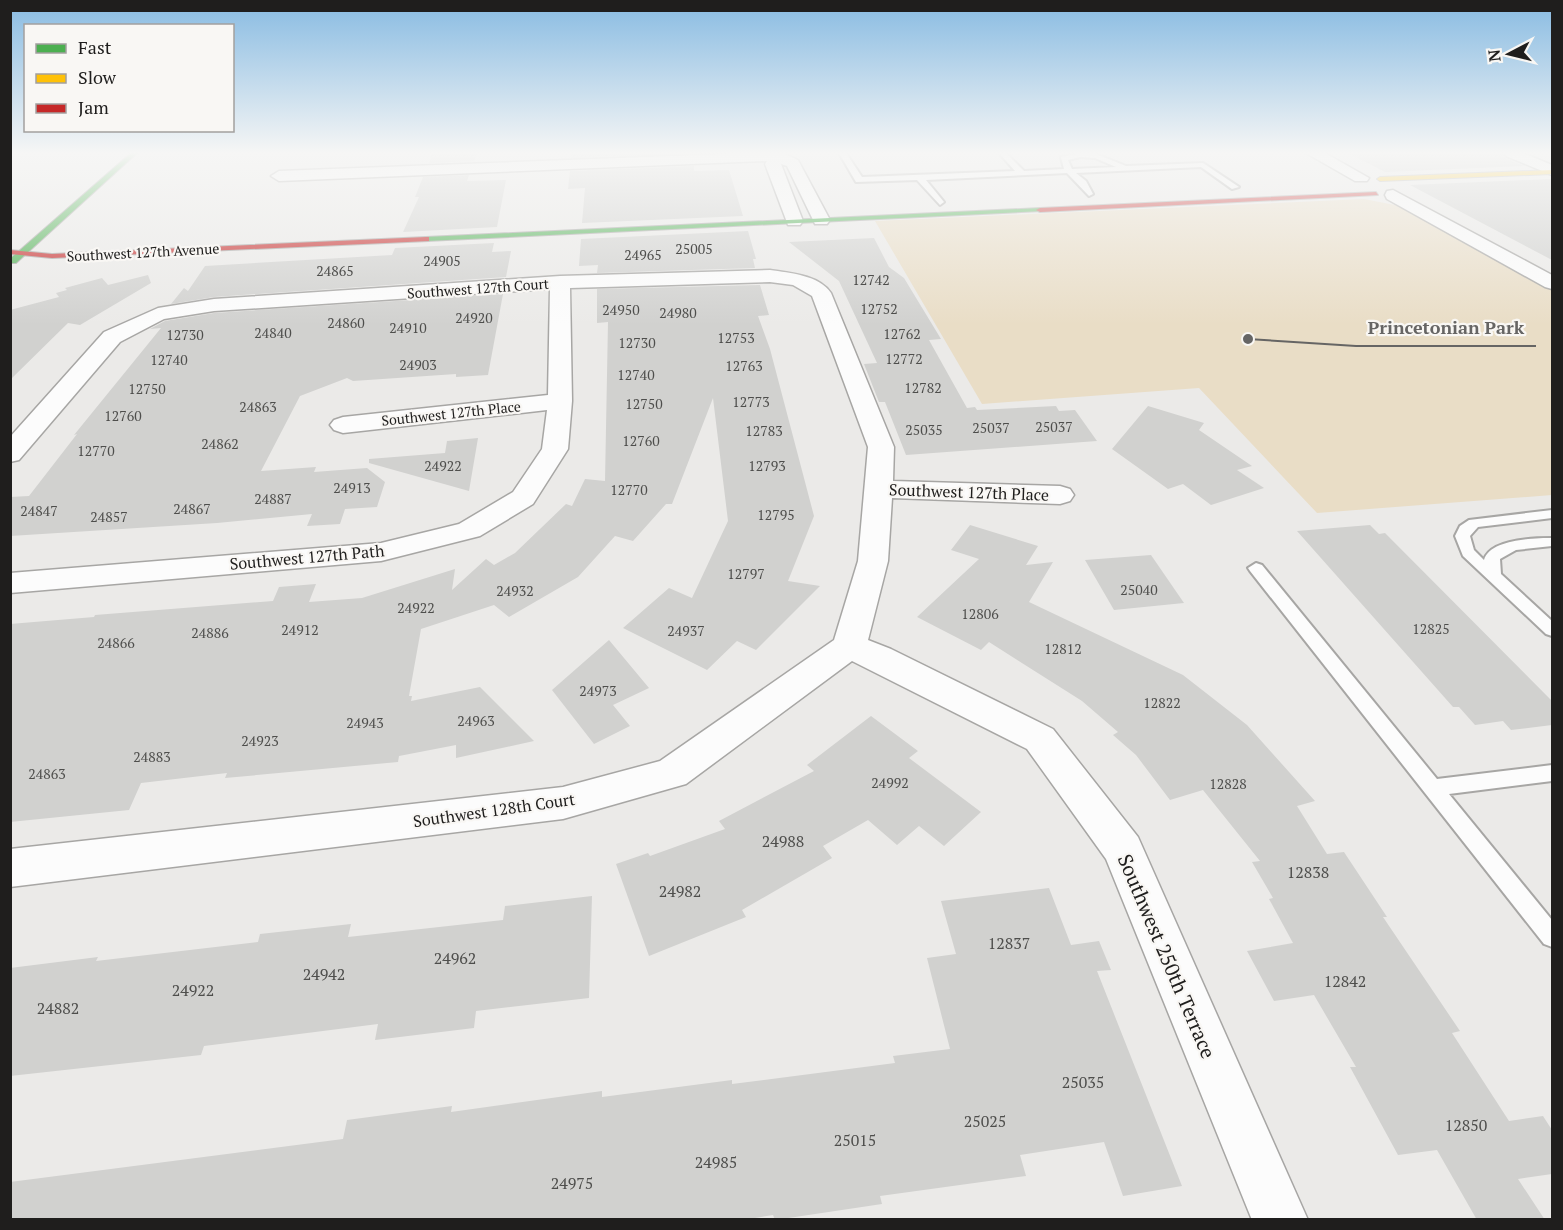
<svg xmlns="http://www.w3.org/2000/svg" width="1563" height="1230" font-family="'PT Serif',serif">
<rect width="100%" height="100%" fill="#ebeae8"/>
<path fill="#e9ddc6" d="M 1364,199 L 1400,206 L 1552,290 L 1552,495 L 1317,513 L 1199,388 L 982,404 L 875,221 Z"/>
<path fill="#d1d1cf" d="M 432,153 L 477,153 L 474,161 L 429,163 Z
M 572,153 L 694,153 L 571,158 Z
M 1348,153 L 1501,153 L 1505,158 L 1524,166 L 1385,172 Z
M 694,166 L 694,171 L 729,170 L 743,216 L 582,223 L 585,188 L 568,189 L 570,171 Z
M 469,175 L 467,181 L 506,180 L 497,227 L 403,232 L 419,197 L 415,197 L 423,177 Z
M 1552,179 L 1552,260 L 1410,185 Z
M 748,231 L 756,259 L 753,259 L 755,268 L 597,273 L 598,265 L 579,266 L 581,239 Z
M 874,238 L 889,267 L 904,278 L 941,339 L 929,340 L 967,408 L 975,407 L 977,410 L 1056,406 L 1059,411 L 1075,410 L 1097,441 L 906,455 L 885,402 L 879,402 L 864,364 L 877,363 L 839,281 L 789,242 Z
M 494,243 L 492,252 L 511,251 L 506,277 L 214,297 L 171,304 L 184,288 L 188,291 L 205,266 L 392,255 L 395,248 Z
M 148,275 L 151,283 L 80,325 L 68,323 L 10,380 L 10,310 L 59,297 L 56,293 L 67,290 L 65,288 L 102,278 L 108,285 Z
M 760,285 L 769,315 L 758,316 L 770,349 L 814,516 L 788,581 L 820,586 L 756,650 L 737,641 L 707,670 L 623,628 L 669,588 L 692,598 L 728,521 L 713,398 L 672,504 L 666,504 L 633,541 L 615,536 L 578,577 L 509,617 L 494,605 L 421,629 L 409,696 L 412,696 L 411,701 L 480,687 L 534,741 L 456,758 L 456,745 L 399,756 L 398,762 L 225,778 L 227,773 L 141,783 L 129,810 L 10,822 L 10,624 L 94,617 L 95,615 L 273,601 L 279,587 L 316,584 L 309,602 L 362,598 L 455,569 L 452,590 L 486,559 L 494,565 L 515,553 L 566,504 L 572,506 L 585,479 L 605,481 L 608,322 L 597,323 L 597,289 Z
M 503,294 L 488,375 L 456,377 L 456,374 L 353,381 L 347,378 L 300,396 L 261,471 L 316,467 L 314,472 L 367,468 L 385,482 L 377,507 L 345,509 L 340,524 L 307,526 L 312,514 L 217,523 L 10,536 L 10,497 L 29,496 L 77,434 L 74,435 L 161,328 L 150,329 L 165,321 L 214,313 Z
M 1148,406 L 1204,423 L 1199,430 L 1252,466 L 1237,470 L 1264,488 L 1211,505 L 1183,484 L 1168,489 L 1112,449 Z
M 478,438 L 469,491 L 369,463 L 369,459 L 445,453 L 447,441 Z
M 970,525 L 1038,546 L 1026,565 L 1053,562 L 1029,602 L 1183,675 L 1247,725 L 1315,801 L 1297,806 L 1327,854 L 1344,852 L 1387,917 L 1383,917 L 1460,1031 L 1452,1033 L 1509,1121 L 1543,1116 L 1552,1130 L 1552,1174 L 1518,1179 L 1545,1220 L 1477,1220 L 1437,1150 L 1398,1155 L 1350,1067 L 1356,1067 L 1314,995 L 1274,1001 L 1247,951 L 1293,943 L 1269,899 L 1273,898 L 1252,862 L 1260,861 L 1203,790 L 1170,800 L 1136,755 L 1113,735 L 1118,732 L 1082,701 L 989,642 L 981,650 L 917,617 L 979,559 L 951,550 Z
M 1370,525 L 1379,534 L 1385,533 L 1552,701 L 1552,725 L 1511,730 L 1503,721 L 1475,725 L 1459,707 L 1453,707 L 1297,531 Z
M 1151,555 L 1184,603 L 1114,610 L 1085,560 Z
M 609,640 L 649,688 L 613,705 L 630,726 L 594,744 L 552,690 Z
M 871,716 L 918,751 L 909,758 L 981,812 L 944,846 L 919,826 L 897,845 L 868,820 L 823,846 L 832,858 L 742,910 L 746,917 L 649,956 L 616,864 L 648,853 L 650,856 L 725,829 L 719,821 L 814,771 L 807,765 Z
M 1049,888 L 1071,945 L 1099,941 L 1111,970 L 1097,971 L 1182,1186 L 1123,1196 L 1104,1142 L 1020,1155 L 1026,1176 L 880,1196 L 882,1204 L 775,1220 L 773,1215 L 743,1220 L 10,1220 L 10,1182 L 343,1139 L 347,1120 L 452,1106 L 451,1112 L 602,1091 L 602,1097 L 732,1080 L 732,1084 L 895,1063 L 893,1056 L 950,1049 L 927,958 L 956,954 L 941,901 Z
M 592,896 L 589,998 L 476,1011 L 474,1028 L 375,1040 L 378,1024 L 204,1046 L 201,1055 L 10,1076 L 10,968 L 98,957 L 96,961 L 258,942 L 260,934 L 351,924 L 348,937 L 503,920 L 505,906 Z"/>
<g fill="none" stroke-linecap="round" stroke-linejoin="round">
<g stroke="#a7a6a4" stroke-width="4">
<path id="lane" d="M 839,153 L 846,153 L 862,177 L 1015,171 L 999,153 L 1006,153 L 1024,171 L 1064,169 L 1061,157 L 1080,153 L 1096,154 L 1126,166 L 1203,163 L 1239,187 L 1232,189 L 1201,167 L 1076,173 L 1086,181 L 1093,194 L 1089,196 L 1067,173 L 926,180 L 944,202 L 940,205 L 917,180 L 856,182 ZM 1080,157 L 1095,158 L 1116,167 L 1072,169 L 1068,160 Z
M 1552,510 L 1552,518 L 1478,527 L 1470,536 L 1474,550 L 1484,560 C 1490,539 1535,538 1552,538 L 1552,546 L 1516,550 L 1500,559 L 1501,574 L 1552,621 L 1552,636 L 1546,634 L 1463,556 L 1455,536 L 1460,526 L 1469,520 Z
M 1256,563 L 1262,565 L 1437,779 L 1552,765 L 1552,781 L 1449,794 L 1552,920 L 1552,947 L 1544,944 L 1250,571 L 1248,568 Z"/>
</g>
<g stroke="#a7a6a4" stroke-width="3">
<path id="street" d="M 748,153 L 783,153 L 798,160 L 830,220 L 827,224 L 815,224 L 787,166 L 781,164 L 803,221 L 800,225 L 788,225 L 765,164 L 767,161 L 279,181 L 271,176 L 279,171 Z
M 1306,153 L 1325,153 L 1369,178 L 1367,181 L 1355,181 Z
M 1503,153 L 1523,153 L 1552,165 L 1552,175 L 1506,156 Z
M 1393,190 L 1552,275 L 1552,289 L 1545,287 L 1387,199 L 1385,195 L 1387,191 Z
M 770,270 C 790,273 819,275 831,293 L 894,447 L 893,481 L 1060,486 L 1070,489 L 1074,495 L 1070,501 L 1060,504 L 892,498 L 888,561 L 868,640 L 891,649 L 1053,729 L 1138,837 L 1308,1220 L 1252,1220 L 1106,859 L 1027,749 L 852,661 L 686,784 L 563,819 L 10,887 L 10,849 L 563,787 L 660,761 L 834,640 L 858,561 L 868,447 L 812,296 L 793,285 L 770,282 L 570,288 L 572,401 L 568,449 L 533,504 L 480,536 L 381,561 L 10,593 L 10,573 L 381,543 L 459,524 L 513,492 L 542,449 L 547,410 L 343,433 L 334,430 L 330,425 L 334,420 L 343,417 L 548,395 L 550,289 L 214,311 L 164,319 L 120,342 L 19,460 L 10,462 L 10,437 L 104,332 L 158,308 L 214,299 L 560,276 Z"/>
</g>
<g stroke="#a7a6a4" stroke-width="2">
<path id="fast" d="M 131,153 L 137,153 L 16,263 L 10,263 L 10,259 Z
M 1040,208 L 1044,210 L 1042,211 L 426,241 L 422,239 L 426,237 Z"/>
</g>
<g stroke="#a7a6a4" stroke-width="2">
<path id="slow" d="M 1552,170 L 1552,174 L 1380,181 L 1377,179 L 1380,177 Z"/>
</g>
<g stroke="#a7a6a4" stroke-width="2">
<path id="jam" d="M 1376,192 L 1378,195 L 1040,212 L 1036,210 L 1040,208 Z
M 426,237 L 429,237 L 429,241 L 52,258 L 10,254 L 10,250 L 52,254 Z"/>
</g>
<use href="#lane" fill="#fcfcfc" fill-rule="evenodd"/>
<use href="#street" fill="#fcfcfc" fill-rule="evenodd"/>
<use href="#fast" fill="#4caf50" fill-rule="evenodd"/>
<use href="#slow" fill="#ffc107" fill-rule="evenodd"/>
<use href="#jam" fill="#c62828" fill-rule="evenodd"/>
</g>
<linearGradient id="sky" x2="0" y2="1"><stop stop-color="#88bbe2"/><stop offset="0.47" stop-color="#f6f6f5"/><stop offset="1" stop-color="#f6f6f5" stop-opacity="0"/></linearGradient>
<rect width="1563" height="325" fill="url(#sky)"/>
<g text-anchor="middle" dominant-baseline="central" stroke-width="4.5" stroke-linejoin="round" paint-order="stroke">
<g font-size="14" fill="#4e4e4c">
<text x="694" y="248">25005</text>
<text x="643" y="254">24965</text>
<text x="442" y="260">24905</text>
<text x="335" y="270">24865</text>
<text x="871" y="279">12742</text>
<text x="879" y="308">12752</text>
<text x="621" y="309">24950</text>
<text x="678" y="312">24980</text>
<text x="474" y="317">24920</text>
<text x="346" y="322">24860</text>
<text x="408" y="327">24910</text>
<text x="273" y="332">24840</text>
<text x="902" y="333">12762</text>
<text x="185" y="334">12730</text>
<text x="736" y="337">12753</text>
<text x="637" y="342">12730</text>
<text x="904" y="358">12772</text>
<text x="169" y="359">12740</text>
<text x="418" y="364">24903</text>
<text x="744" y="365">12763</text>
<text x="636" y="374">12740</text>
<text x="923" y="387">12782</text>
<text x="147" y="388">12750</text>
<text x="751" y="401">12773</text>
<text x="644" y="403">12750</text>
<text x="258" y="406">24863</text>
<text x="123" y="415">12760</text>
<text x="1054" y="426">25037</text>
<text x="991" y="427">25037</text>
<text x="924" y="429">25035</text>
<text x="764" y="430">12783</text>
<text x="641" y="440">12760</text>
<text x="220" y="443">24862</text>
<text x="96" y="450">12770</text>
<text x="443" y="465">24922</text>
<text x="767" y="465">12793</text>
<text x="352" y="487">24913</text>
<text x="629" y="489">12770</text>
<text x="273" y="498">24887</text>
<text x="192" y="508">24867</text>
<text x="39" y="510">24847</text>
<text x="776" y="514">12795</text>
<text x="109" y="516">24857</text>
<text x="746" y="573">12797</text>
<text x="1139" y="589">25040</text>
<text x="515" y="590">24932</text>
<text x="416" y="607">24922</text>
<text x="980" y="613">12806</text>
<text x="1431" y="628">12825</text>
<text x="300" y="629">24912</text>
<text x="686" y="630">24937</text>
<text x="210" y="632">24886</text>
<text x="116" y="642">24866</text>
<text x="1063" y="648">12812</text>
<text x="598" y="690">24973</text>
<text x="1162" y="702">12822</text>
<text x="476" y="720">24963</text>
<text x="365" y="722">24943</text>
<text x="260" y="740">24923</text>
<text x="152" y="756">24883</text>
<text x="47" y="773">24863</text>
<text x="890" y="782">24992</text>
<text x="1228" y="783">12828</text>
</g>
<g font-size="14" fill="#1f1e1d" stroke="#f9f7f4">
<text transform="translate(143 252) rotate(-3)">Southwest 127th Avenue</text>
<text transform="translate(478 288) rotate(-4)">Southwest 127th Court</text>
<text transform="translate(451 413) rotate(-6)">Southwest 127th Place</text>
</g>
<g font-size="16" fill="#1f1e1d" stroke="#f9f7f4">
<text transform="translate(969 492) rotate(2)">Southwest 127th Place</text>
<text transform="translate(307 557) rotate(-5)">Southwest 127th Path</text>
<text transform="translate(494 810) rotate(-8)">Southwest 128th Court</text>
</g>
<g font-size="16" fill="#4e4e4c">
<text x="783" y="841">24988</text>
<text x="1308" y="872">12838</text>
<text x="680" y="891">24982</text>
<text x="1009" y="943">12837</text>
<text x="455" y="958">24962</text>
<text x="324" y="974">24942</text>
<text x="1345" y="981">12842</text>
<text x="193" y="990">24922</text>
<text x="58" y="1008">24882</text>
<text x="1083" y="1082">25035</text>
<text x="985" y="1121">25025</text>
<text x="1466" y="1125">12850</text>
<text x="855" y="1140">25015</text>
<text x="716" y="1162">24985</text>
<text x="572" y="1183">24975</text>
</g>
<g font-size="20" fill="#1f1e1d" stroke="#f9f7f4">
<text transform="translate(1167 956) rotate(67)">Southwest 250th Terrace</text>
</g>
</g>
<path fill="none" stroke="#666564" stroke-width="2" d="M1248 339L1356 346H1536"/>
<circle fill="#666564" stroke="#f9f7f4" stroke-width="2" cx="1248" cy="339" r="6"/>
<g font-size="18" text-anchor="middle" font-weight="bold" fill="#666564" stroke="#f9f7f4" stroke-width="4.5" stroke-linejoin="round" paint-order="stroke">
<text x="1446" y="334">Princetonian Park</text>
</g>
<rect width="1563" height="1230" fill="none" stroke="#1f1e1d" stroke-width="24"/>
<rect x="24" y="24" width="210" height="108" fill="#f9f7f4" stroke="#a2a09e" stroke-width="1.5"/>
<rect x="36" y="44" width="30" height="9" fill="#4caf50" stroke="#a2a09e" stroke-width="1.5"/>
<text x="78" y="54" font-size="18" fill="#1f1e1d">Fast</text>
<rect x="36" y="74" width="30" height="9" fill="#ffc107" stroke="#a2a09e" stroke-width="1.5"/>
<text x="78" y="84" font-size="18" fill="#1f1e1d">Slow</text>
<rect x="36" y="104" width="30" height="9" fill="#c62828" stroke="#a2a09e" stroke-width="1.5"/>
<text x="78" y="114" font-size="18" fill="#1f1e1d">Jam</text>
<g transform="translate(1509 54) rotate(263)" stroke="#f9f7f4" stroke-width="4.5" paint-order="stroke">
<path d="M0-4.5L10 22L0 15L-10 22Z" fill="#1f1e1d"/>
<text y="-9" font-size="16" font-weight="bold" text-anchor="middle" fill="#1f1e1d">N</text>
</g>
</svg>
